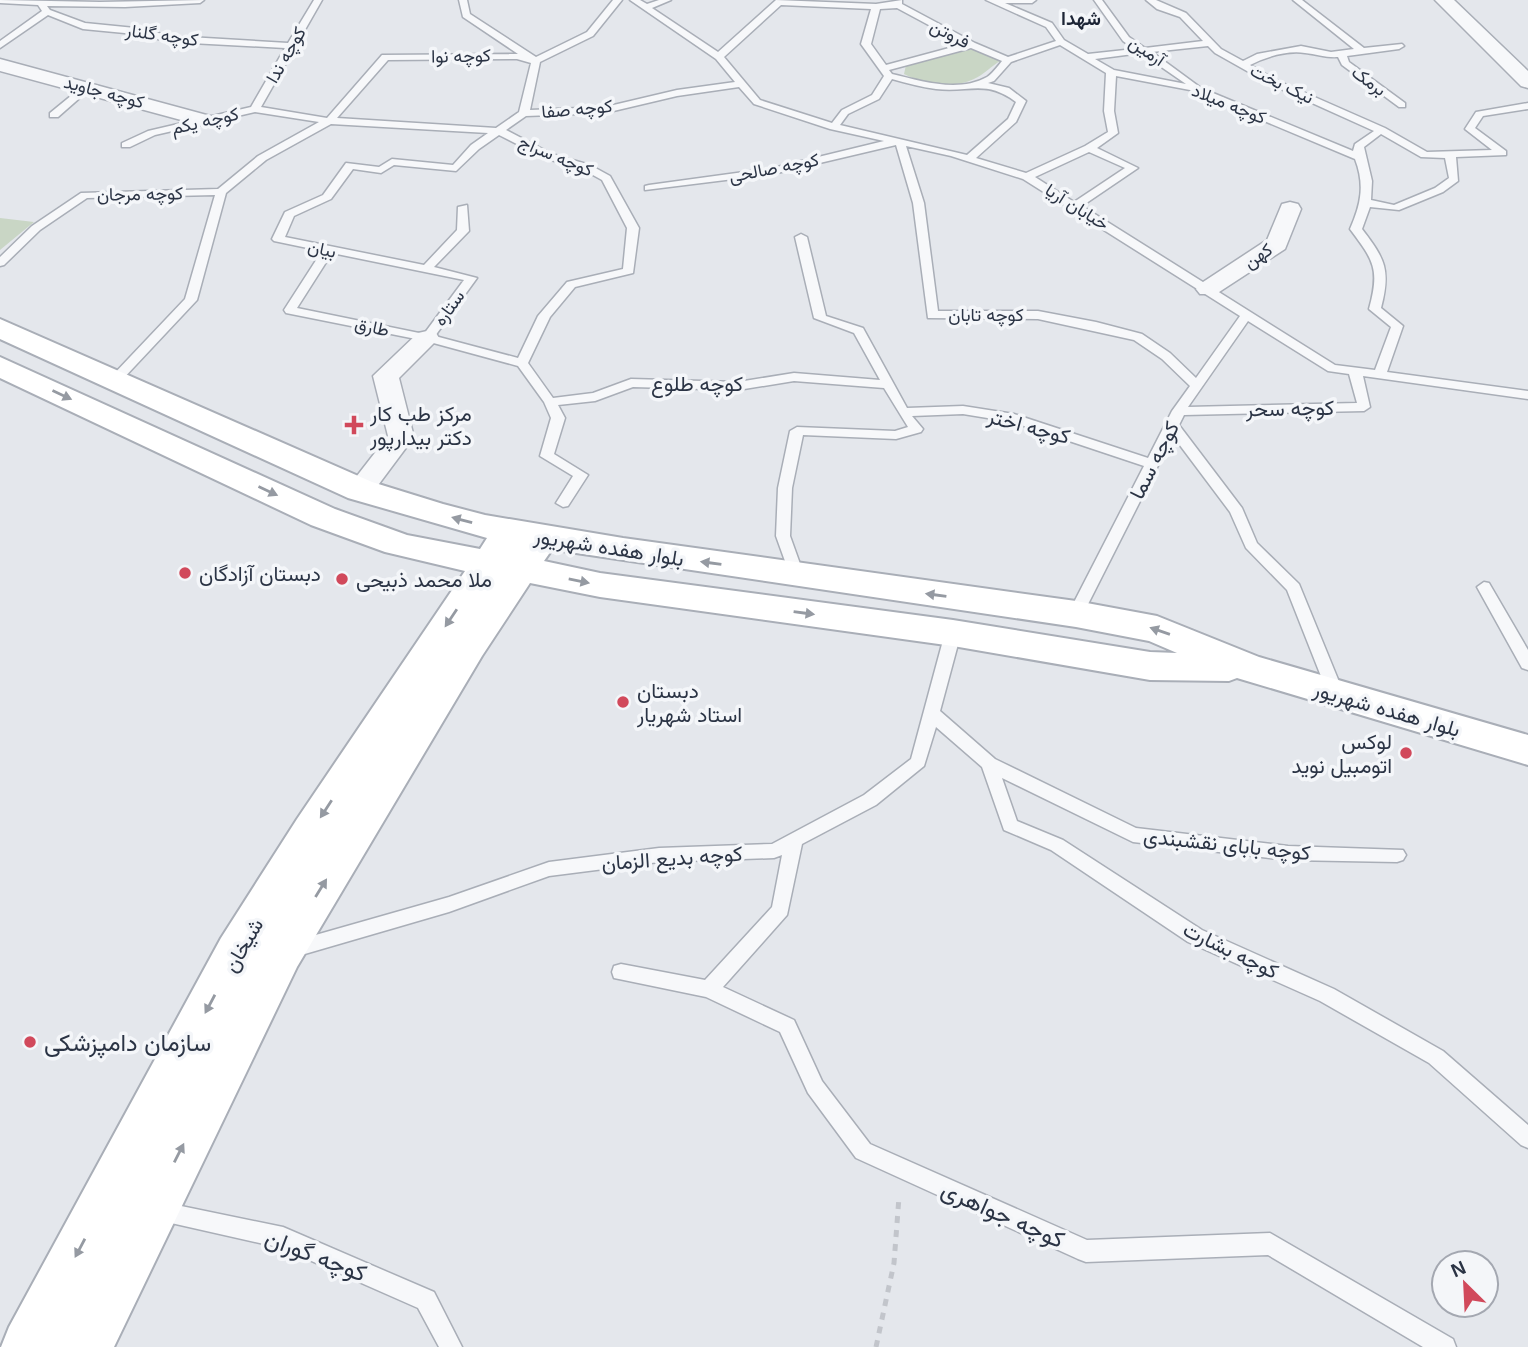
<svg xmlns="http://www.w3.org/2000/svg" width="1528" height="1347" font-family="Arial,Vazirmatn,sans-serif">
<rect width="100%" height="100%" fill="#e4e7ec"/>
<path fill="#c9d6c5" d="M 977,48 L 1001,60 C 992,66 983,75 974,79 C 953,89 923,84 904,74 L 906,65 Z
M 0,218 L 34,222 L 0,250 Z"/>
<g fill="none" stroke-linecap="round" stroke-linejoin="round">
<g stroke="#a9aeb7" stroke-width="3">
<path id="lane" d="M 0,0 L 100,2 L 204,0 L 200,3 L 125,7 L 47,6 L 50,10 L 85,23 L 135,28 L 172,36 L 288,43 L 314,0 L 322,0 L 261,107 L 327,118 L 382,55 L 518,54 L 463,17 L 459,0 L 467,0 L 470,14 L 536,57 L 587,32 L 613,0 L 622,0 L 593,36 L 540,62 L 530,110 L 605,107 L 677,90 L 735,82 L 716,59 L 630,0 L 640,0 L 647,4 L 659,0 L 671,0 L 652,8 L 718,52 L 776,0 L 876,4 L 902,0 L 902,4 L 975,43 L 1008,57 L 1056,41 L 1046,27 L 986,0 L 1036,0 L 1032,3 L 1005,3 L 1052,23 L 1064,40 L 1088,54 L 1134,49 L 1123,41 L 1094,0 L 1102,0 L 1129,37 L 1145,48 L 1203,41 L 1180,17 L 1157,9 L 1146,0 L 1156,0 L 1186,13 L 1221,49 L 1243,61 L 1257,54 L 1301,46 L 1331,52 L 1354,49 L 1293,0 L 1302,0 L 1364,48 L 1402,44 L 1404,46 L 1399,49 L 1347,56 L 1349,62 L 1405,103 L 1405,107 L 1399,107 L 1342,65 L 1338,57 C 1327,58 1316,54 1305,53 C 1288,50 1265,57 1250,65 L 1276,80 L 1385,128 L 1427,152 L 1492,150 L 1465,129 L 1476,112 L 1528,103 L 1528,109 L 1483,116 L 1475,128 L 1506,151 L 1506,155 L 1456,157 L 1458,181 L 1443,192 L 1399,210 L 1370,207 L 1362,229 C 1385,259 1391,270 1381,308 L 1403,326 L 1387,372 L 1528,391 L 1528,399 L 1363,376 L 1370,407 L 1364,411 L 1184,415 L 1179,425 L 1242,508 L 1257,543 L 1299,584 L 1344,694 L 1336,700 L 1328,694 L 1287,590 L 1246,548 L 1230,512 L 1173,436 L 1081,618 L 1071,618 L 1068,614 L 1144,466 L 1012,422 L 963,414 L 912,416 L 923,429 L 921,432 L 896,439 L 803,435 L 792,488 L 790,536 L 804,575 L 797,580 L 790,575 L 776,536 L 778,488 L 790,431 L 797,427 L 895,431 L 908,427 L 884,388 L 794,381 L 738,390 L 633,387 L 595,401 L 558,405 L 565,418 L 554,454 L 588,475 L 568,506 L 563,507 L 556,503 L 573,476 L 540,456 L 551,418 L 544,402 L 518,366 L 426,341 L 286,313 L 284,310 L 322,251 L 274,241 L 272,239 L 285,212 L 323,195 L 346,163 L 379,167 L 392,159 L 453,165 L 471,145 L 488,133 L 331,124 L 266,160 L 226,193 L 197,300 L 120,382 L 112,382 L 112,376 L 185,299 L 215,195 L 87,198 L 40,230 L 4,265 L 0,266 L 0,257 L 32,226 L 81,193 L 218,189 L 258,156 L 319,122 L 255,112 L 155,135 L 130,147 L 122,147 L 122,143 L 148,131 L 251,107 L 285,48 L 172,42 L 135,34 L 83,29 L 48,15 L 0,48 L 0,41 L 42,11 L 38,5 L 0,3 ZM 781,5 L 871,9 L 861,44 L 884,76 L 872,95 L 842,110 L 832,123 L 760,100 L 724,57 ZM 897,8 L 964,44 L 886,65 L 871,44 L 880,9 ZM 1060,45 L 1106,73 L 1104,111 L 1108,132 L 1085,146 L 1026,173 L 976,158 L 1016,122 L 1026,101 L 1009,88 L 988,83 L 994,81 L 1011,62 ZM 1208,46 L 1215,53 L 1270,84 L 1374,131 L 1355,144 L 1353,151 L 1201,88 L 1152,52 ZM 971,48 L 1002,61 C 998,66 992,74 987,77 C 958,93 922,81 892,74 L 889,70 ZM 1141,53 L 1186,84 L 1114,70 L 1095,59 ZM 517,59 L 531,63 L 519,112 L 496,128 L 337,118 L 388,60 ZM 1116,76 L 1190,90 L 1355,159 C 1365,185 1361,204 1350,229 C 1374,261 1380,269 1369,309 L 1391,327 L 1375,370 L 1335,365 L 1082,206 L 1138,168 L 1097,148 L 1118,133 L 1114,111 ZM 892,79 C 906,83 921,87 936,89 C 970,93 985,79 1016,102 L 1008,119 L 967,155 L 840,125 L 848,114 L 879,99 ZM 739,87 L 754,104 L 830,129 L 884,141 L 773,168 L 649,185 L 645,186 L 645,190 L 773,174 L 896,145 L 913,203 L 928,318 L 1038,319 L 1134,340 L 1162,359 L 1190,386 L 1172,411 L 1148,458 L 1014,414 L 963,406 L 907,408 L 863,328 L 826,316 L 807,237 L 801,234 L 795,237 L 814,318 L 854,333 L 880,380 L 794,373 L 738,382 L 631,379 L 593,393 L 553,398 L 528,363 L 550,317 L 575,287 L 633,273 L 639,228 L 610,176 L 590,165 L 552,154 L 506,130 L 526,116 L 605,113 L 677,96 ZM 1381,134 L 1421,157 L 1445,158 L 1449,178 L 1435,188 L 1394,205 L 1371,200 L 1372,181 L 1364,147 ZM 499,135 L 544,158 L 582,169 L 602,180 L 627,228 L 623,269 L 567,282 L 538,316 L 518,358 L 435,336 L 477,278 L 434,267 L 469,231 L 467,205 L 458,207 L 457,230 L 424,265 L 285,237 L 294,216 L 331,199 L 353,169 L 381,173 L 394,165 L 456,171 L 479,149 ZM 906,146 L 951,156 L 1023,179 L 1240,316 L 1196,378 L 1170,353 L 1142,334 L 1096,322 L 1038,311 L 938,311 L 924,203 ZM 1089,152 L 1125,168 L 1074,202 L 1035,177 ZM 332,253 L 464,280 L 424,334 L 297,308 ZM 1248,321 L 1328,371 L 1349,374 L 1357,403 L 1188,407 Z
M 83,86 L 91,88 L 58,117 L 50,117 L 50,113 Z
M 1484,582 L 1489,583 L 1528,650 L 1528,670 L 1522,668 L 1477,587 Z
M 953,628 L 961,633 L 940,711 L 995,759 L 1136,828 L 1288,846 L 1403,850 L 1406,855 L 1403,860 L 1397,862 L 1288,860 L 1133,842 L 1002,778 L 1017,821 L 1063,840 L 1202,930 L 1334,989 L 1443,1051 L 1528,1125 L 1528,1148 L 1521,1145 L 1429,1063 L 1320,1001 L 1188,942 L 1051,850 L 1004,830 L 982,767 L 936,727 L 924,766 L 876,805 L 802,844 L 787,915 L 723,987 L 794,1020 L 822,1081 L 870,1144 L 1087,1240 L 1270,1233 L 1453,1339 L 1456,1347 L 1423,1347 L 1268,1255 L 1086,1262 L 1078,1259 L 856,1158 L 808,1093 L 780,1032 L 706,997 L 614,978 L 612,972 L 614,966 L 621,964 L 705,980 L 772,907 L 782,855 L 774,858 L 659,862 L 549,876 L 449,912 L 291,958 L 284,956 L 282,950 L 284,944 L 291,942 L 449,897 L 549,862 L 659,848 L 772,844 L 864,795 L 911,759 L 945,633 Z
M 157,1201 L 283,1227 L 434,1292 L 462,1347 L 439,1347 L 418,1308 L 282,1248 L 149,1218 L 146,1211 L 149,1204 Z"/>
</g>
<g stroke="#a9aeb7" stroke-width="3">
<path id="street" d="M 1435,0 L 1454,0 L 1528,71 L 1528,88 L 1521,86 Z
M 0,59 L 214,117 L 217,121 L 214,125 L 207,127 L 0,71 Z
M 1290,202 L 1298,204 L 1301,209 L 1285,249 L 1216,294 L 1200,294 L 1196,289 L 1200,284 L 1267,240 L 1282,204 Z
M 427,331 L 436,333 L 439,338 L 399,378 L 414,437 L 370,496 L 360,499 L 350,496 L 346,490 L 388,436 L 373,376 L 418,333 Z"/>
</g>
<g stroke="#a9aeb7" stroke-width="4">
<path id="secondary" d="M 0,319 L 372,482 L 443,504 L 485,515 L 623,538 L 1076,601 L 1157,616 L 1259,657 L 1528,735 L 1528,765 L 1237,678 L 1229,681 L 1150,680 L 953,646 L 600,597 L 530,583 L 482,656 L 297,967 L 114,1347 L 1,1347 L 9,1327 L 221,938 L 297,819 L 465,571 L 385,552 L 311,525 L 0,378 L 0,357 L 335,509 L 407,535 L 480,549 L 487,538 L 348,498 L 0,339 ZM 549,549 L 1076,627 L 1149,641 L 1177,653 L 1150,652 L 953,620 L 600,573 L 544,561 L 551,551 Z"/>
</g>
<path stroke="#c2c5cb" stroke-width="5" stroke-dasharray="7 7" stroke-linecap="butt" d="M 876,1347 L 894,1263 L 899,1197"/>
<use href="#lane" fill="#f7f8fa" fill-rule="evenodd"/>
<use href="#street" fill="#f7f8fa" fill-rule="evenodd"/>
<use href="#secondary" fill="#fff" fill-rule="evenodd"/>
</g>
<defs><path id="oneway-solid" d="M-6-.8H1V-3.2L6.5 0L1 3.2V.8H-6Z" transform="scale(1.75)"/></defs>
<g fill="#959aa2">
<use href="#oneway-solid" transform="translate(62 395) rotate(25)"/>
<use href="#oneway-solid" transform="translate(268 491) rotate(25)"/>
<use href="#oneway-solid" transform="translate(462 520) rotate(-165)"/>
<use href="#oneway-solid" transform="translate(711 563) rotate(-172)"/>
<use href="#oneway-solid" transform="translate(579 581) rotate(11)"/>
<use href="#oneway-solid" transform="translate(936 595) rotate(-172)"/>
<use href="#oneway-solid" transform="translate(804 613) rotate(8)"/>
<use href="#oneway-solid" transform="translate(451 618) rotate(124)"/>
<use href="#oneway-solid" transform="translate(1160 631) rotate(-161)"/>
<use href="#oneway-solid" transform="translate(326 809) rotate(123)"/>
<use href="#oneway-solid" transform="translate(321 888) rotate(-58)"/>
<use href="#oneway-solid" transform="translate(210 1004) rotate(118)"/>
<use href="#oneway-solid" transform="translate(179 1153) rotate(-63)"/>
<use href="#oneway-solid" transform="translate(80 1248) rotate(118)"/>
</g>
<g fill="#d1495b" stroke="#f4f6f9" stroke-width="2.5">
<path d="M350.5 414.5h7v7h7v7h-7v7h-7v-7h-7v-7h7z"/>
<circle cx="185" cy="573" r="7"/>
<circle cx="342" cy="579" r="7"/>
<circle cx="623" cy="702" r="7"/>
<circle cx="1406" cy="753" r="7"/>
<circle cx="30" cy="1042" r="7"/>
</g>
<g text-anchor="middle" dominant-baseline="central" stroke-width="7" stroke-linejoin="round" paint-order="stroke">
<g font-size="18" fill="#2b3445" stroke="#f4f6f9">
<text transform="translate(950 34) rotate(27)">فروتن</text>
<text transform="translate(162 35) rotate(8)">کوچه گلنار</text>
<text transform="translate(1147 51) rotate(34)">آرمین</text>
<text transform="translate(286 55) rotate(-60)">کوچه ندا</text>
<text transform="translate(461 56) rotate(-1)">کوچه نوا</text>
<text transform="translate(1369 81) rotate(36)">برمک</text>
<text transform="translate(1282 84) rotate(26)">نیک بخت</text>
<text transform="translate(104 92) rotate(15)">کوچه جاوید</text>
<text transform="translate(1229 104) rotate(22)">کوچه میلاد</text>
<text transform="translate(577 109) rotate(-5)">کوچه صفا</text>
<text transform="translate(205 121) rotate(-13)">کوچه یکم</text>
<text transform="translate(556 156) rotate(23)">کوچه سراج</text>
<text transform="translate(774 168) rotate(-11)">کوچه صالحی</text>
<text transform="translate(140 194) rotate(-1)">کوچه مرجان</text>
<text transform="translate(1077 207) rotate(32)">خیابان آریا</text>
<text transform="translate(322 249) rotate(12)">بیان</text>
<text transform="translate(1258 256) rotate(-34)">کهن</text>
<text transform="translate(449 308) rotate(-54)">ستاره</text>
<text x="986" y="315">کوچه تابان</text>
<text transform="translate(372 327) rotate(12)">طارق</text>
</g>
<g font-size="19" font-weight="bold" fill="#1d2536" stroke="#f4f6f9">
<text x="1081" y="18">شهدا</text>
</g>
<g font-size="21" fill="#2b3445" stroke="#f4f6f9">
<text x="697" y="383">کوچه طلوع</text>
<text transform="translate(1290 408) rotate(-1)">کوچه سحر</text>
<text transform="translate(1029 426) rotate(15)">کوچه اختر</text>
<text transform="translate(1154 460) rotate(-63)">کوچه سما</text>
<text transform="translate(609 547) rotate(9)">بلوار هفده شهریور</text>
<text transform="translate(1387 709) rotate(16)">بلوار هفده شهریور</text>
<text transform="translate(1227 844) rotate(6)">کوچه بابای نقشبندی</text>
<text transform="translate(672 858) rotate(-4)">کوچه بدیع الزمان</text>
<text transform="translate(243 945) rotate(-60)">شیخان</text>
<text transform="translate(1231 950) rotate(26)">کوچه بشارت</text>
</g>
<g font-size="21" fill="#2b3445" stroke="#f4f6f9" text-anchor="start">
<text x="370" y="413">مرکز طب کار<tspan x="370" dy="24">دکتر بیدارپور</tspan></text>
<text x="199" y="573">دبستان آزادگان</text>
<text x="356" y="579">ملا محمد ذبیحی</text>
<text x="637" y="690">دبستان<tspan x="637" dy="24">استاد شهریار</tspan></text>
<text x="1392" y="741" text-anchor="end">لوکس<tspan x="1392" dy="24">اتومبیل نوید</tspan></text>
</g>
<g font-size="24" fill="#2b3445" stroke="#f4f6f9" text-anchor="start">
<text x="44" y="1042">سازمان دامپزشکی</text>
</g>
<g font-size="24" fill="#2b3445" stroke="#f4f6f9">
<text transform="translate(1003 1214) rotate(24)">کوچه جواهری</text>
<text transform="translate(316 1255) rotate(21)">کوچه گوران</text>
</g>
</g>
<g transform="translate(1465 1284) rotate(336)"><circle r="33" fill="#f4f6f9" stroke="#a4a8b1" stroke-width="2"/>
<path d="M0-5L12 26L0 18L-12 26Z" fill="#d1495b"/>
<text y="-10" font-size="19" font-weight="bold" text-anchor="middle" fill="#2b3445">N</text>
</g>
</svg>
